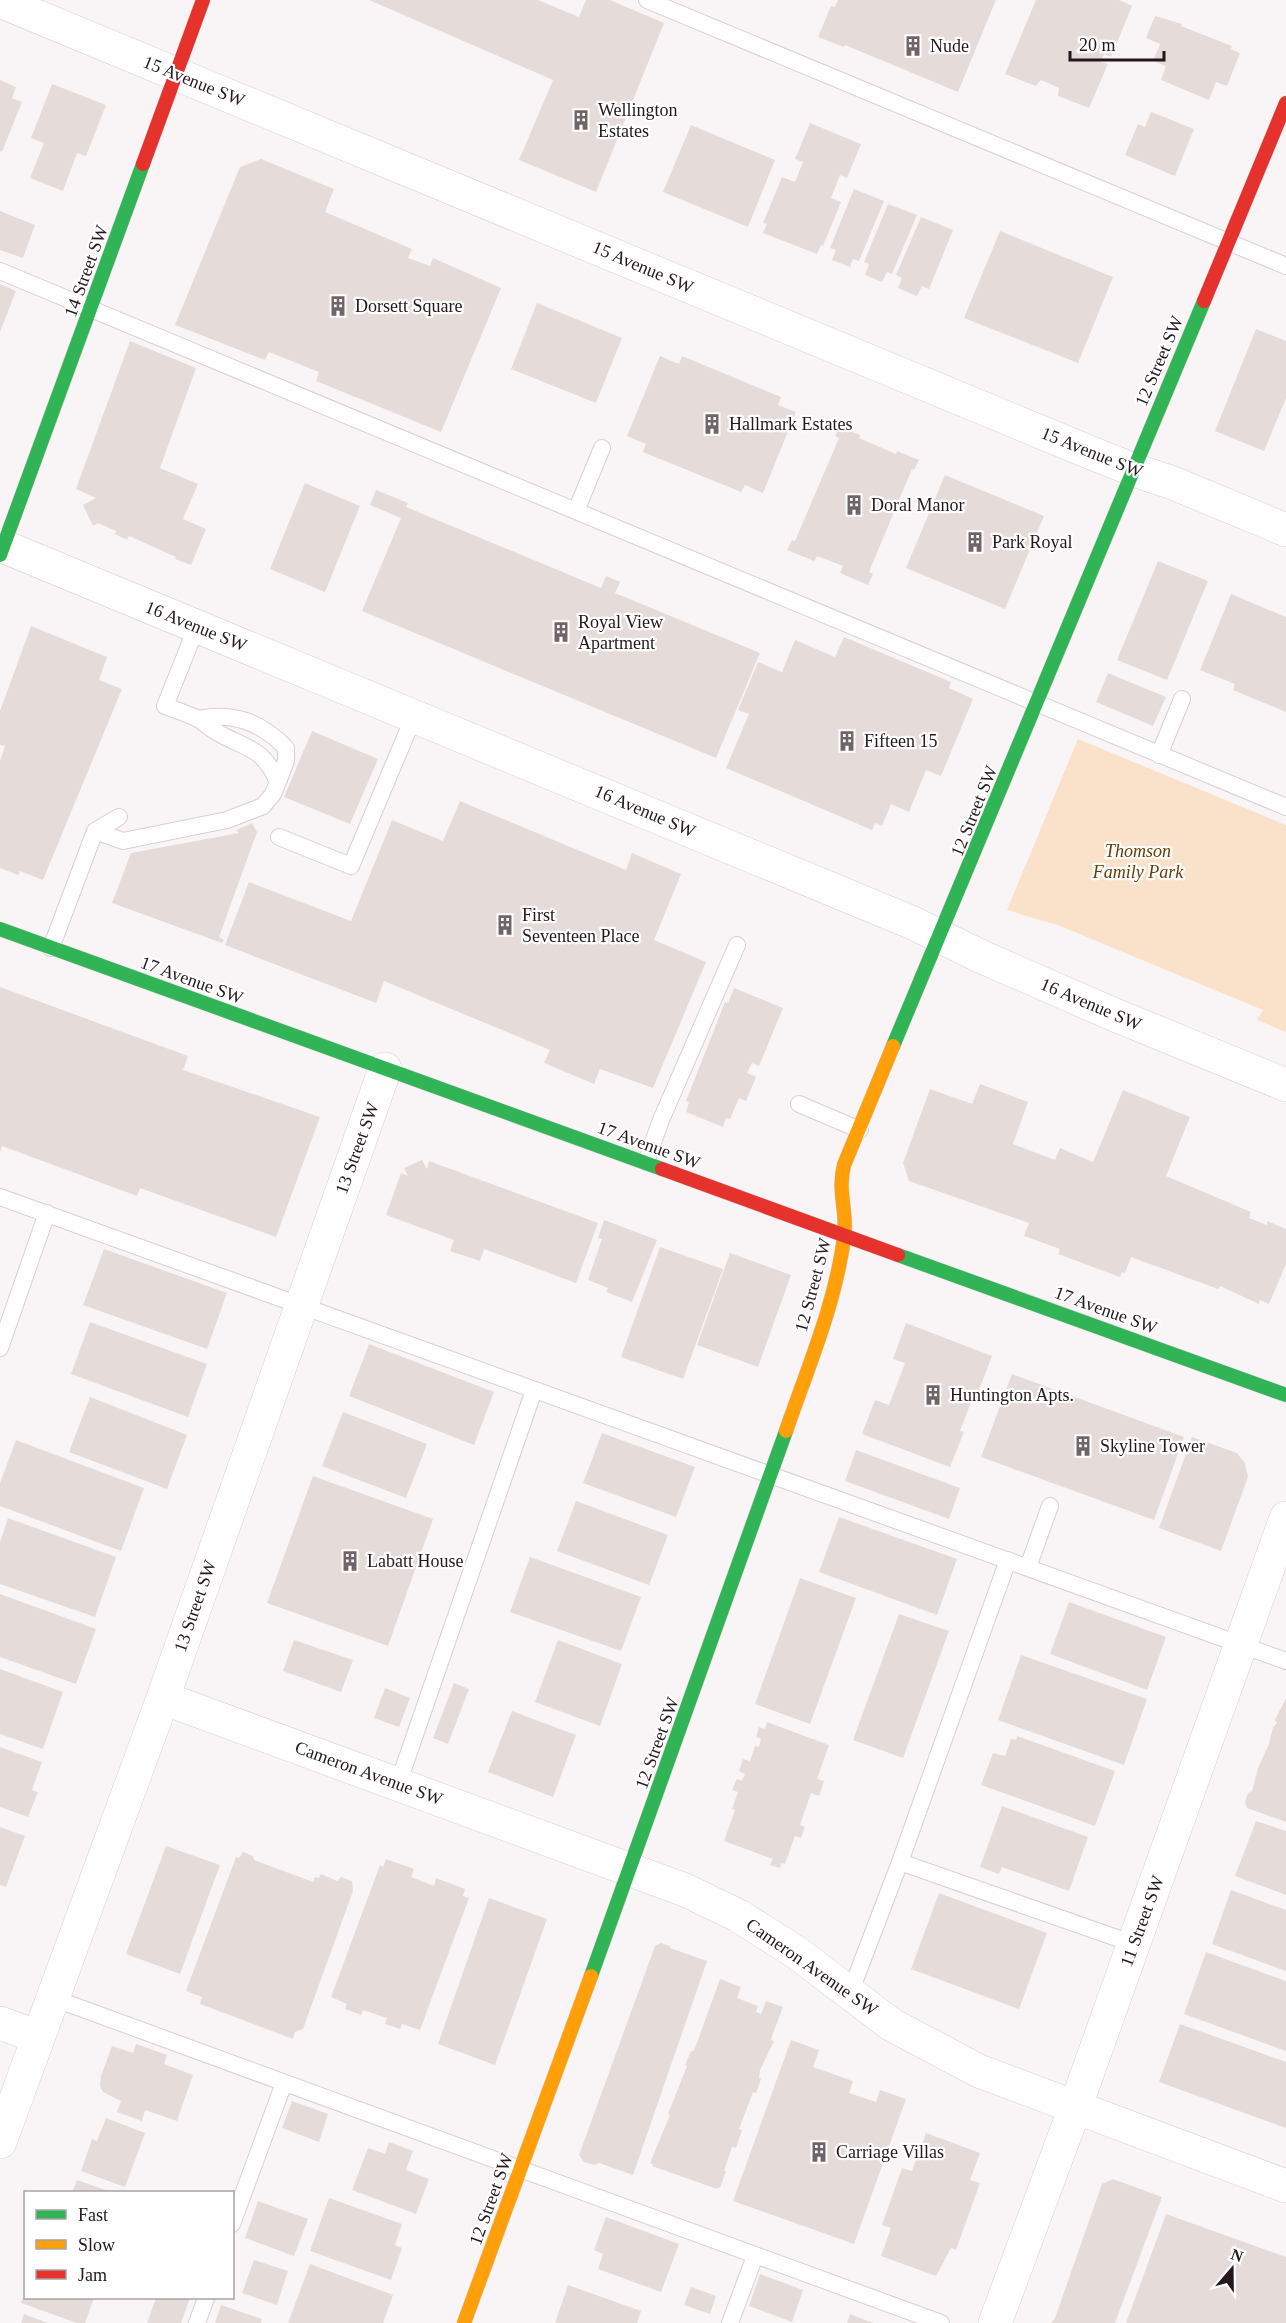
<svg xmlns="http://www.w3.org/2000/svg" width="1286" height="2323" font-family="'Times New Roman',serif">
<rect width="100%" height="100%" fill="#f9f5f6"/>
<path fill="#fae1ca" d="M 1078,739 L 1286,825 L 1286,1032 L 1257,1020 L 1263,1010 L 1060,926 L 1007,910 Z"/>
<path fill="#e5dcda" d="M 369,0 L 538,0 L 579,17 L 586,0 L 610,0 L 664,23 L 596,192 L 519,160 L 553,80 Z
M 838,0 L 996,0 L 958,92 L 845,45 L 844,47 L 818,37 L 831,6 L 835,7 Z
M 1036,0 L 1119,0 L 1132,6 L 1111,57 L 1104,54 L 1101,62 L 1108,64 L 1089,108 L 1058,96 L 1059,88 L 1041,80 L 1036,86 L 1005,74 Z
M 1155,16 L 1182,24 L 1181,26 L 1232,46 L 1231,49 L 1240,53 L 1227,86 L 1216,82 L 1209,100 L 1161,80 L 1166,66 L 1153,61 L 1160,44 L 1146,38 Z
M 0,80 L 16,87 L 12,98 L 22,102 L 2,152 L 0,151 Z
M 52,84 L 106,105 L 86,156 L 77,153 L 63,191 L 30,178 L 44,143 L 31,138 Z
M 1151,112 L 1194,129 L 1175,176 L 1125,155 L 1138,124 L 1145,127 Z
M 810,123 L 861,144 L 847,178 L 840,175 L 831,198 L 841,202 L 823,246 L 821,245 L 817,254 L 763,233 L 767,224 L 763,223 L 782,177 L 795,182 L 803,162 L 795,159 Z
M 691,125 L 775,160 L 748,227 L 663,192 Z
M 261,159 L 334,189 L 325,212 L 412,249 L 408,258 L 430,266 L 433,258 L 501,288 L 441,432 L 316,381 L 319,372 L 269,352 L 265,360 L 175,325 L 240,167 Z
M 854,189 L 884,201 L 859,261 L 853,259 L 850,267 L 832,260 L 836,250 L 830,248 Z
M 888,204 L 917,215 L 892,274 L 887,272 L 882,282 L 865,275 L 869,264 L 864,262 Z
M 0,211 L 35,225 L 23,258 L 0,250 Z
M 921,217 L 953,230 L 929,289 L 922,286 L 917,296 L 898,288 L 902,278 L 896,275 Z
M 1000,231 L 1113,277 L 1078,363 L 964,318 Z
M 0,284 L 16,291 L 0,332 Z
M 537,303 L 622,338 L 596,403 L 511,369 Z
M 1256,329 L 1286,341 L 1286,398 L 1264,451 L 1215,431 Z
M 130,341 L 196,368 L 160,468 L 198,484 L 183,519 L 206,529 L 191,565 L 175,559 L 176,557 L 129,536 L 127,540 L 115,534 L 116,531 L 98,523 L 93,526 L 83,505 L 96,498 L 76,489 Z
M 660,356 L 679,364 L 682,356 L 781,397 L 778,405 L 796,412 L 763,493 L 745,485 L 741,492 L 643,452 L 646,444 L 627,436 Z
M 839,427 L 860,435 L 859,438 L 896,454 L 897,451 L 919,460 L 914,470 L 912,469 L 869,572 L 873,574 L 868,585 L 840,573 L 843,566 L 817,556 L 814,561 L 787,550 L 792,540 L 795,541 L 839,438 L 835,436 Z
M 945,475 L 1044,516 L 1005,609 L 906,568 Z
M 305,483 L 360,506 L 325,592 L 270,569 Z
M 376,490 L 408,503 L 406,507 L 601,588 L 606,576 L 620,582 L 615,593 L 760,653 L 716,758 L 362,611 L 401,518 L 370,505 Z
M 1158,561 L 1208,581 L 1167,680 L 1117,660 Z
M 1231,594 L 1286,617 L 1286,712 L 1233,690 L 1235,684 L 1200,670 Z
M 31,626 L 107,657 L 99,680 L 122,689 L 43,880 L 20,871 L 18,875 L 0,868 L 0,761 L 5,746 L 0,745 L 0,711 Z
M 844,637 L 951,682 L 949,688 L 973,699 L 941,776 L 926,770 L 909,812 L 891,804 L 882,826 L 875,823 L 872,830 L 726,768 L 749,714 L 738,710 L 758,662 L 782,672 L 795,640 L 835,657 Z
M 1108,673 L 1166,697 L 1153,726 L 1096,702 Z
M 312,731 L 378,759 L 350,824 L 284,797 Z
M 460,801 L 626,870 L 632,853 L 681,874 L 654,940 L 706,962 L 653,1088 L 600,1069 L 594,1084 L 544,1063 L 550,1050 L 384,981 L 376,1003 L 225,945 L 249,882 L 351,921 L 392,820 L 443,841 Z
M 252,823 L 257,832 L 219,937 L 224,940 L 222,943 L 112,903 L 131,853 L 239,833 L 236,830 Z
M 0,987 L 188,1056 L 183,1070 L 320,1117 L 276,1237 L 140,1188 L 137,1196 L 2,1146 L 0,1152 Z
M 734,988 L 783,1008 L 759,1066 L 752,1063 L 747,1073 L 756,1077 L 746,1101 L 739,1098 L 730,1119 L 726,1118 L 723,1127 L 686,1112 L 689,1102 L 686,1101 L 725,1002 L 728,1003 Z
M 980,1084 L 1028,1102 L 1013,1144 L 1055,1160 L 1060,1148 L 1093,1162 L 1123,1090 L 1190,1117 L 1166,1176 L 1251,1212 L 1249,1218 L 1267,1225 L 1267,1221 L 1286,1229 L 1286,1264 L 1269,1304 L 1260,1300 L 1259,1304 L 1220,1286 L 1218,1289 L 1131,1257 L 1125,1273 L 1122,1272 L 1120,1277 L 1058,1254 L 1060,1249 L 1024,1236 L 1029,1223 L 909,1181 L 903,1163 L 930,1089 L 972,1104 Z
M 422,1160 L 427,1169 L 429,1161 L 598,1223 L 576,1283 L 484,1249 L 480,1261 L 450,1251 L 454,1240 L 386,1215 L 401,1173 L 408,1176 L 404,1168 Z
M 604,1220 L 657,1240 L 632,1302 L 606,1292 L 608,1288 L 588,1280 L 602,1239 L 598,1238 Z
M 660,1247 L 723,1269 L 683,1379 L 621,1357 Z
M 104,1249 L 227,1293 L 207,1349 L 83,1305 Z
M 730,1253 L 791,1275 L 758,1367 L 697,1345 Z
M 90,1322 L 207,1364 L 188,1417 L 71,1374 Z
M 906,1323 L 992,1356 L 979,1390 L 976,1389 L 960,1431 L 964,1432 L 950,1467 L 862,1434 L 875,1400 L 889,1405 L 905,1363 L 893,1359 Z
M 369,1344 L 494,1392 L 474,1445 L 349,1396 Z
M 1012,1374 L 1184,1437 L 1154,1520 L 981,1457 Z
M 90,1397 L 187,1435 L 167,1489 L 69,1452 Z
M 343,1412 L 427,1444 L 406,1498 L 322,1466 Z
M 602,1433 L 695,1467 L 676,1517 L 583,1483 Z
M 1192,1437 L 1237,1453 L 1245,1463 L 1248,1477 L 1221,1551 L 1159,1528 Z
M 16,1440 L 144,1488 L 121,1551 L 0,1506 L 0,1483 Z
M 856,1450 L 960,1488 L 949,1519 L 845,1481 Z
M 313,1476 L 433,1519 L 388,1646 L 267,1603 Z
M 576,1501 L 668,1535 L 649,1585 L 557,1551 Z
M 839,1517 L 957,1559 L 937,1615 L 819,1572 Z
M 8,1518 L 116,1557 L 95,1617 L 0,1584 L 0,1542 Z
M 530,1557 L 641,1597 L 621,1651 L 510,1612 Z
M 800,1578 L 856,1598 L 810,1724 L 755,1704 Z
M 0,1594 L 96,1629 L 76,1684 L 0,1657 Z
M 1069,1602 L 1166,1637 L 1147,1690 L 1050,1654 Z
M 899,1614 L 949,1631 L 903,1758 L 853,1740 Z
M 294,1640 L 353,1660 L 341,1692 L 283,1671 Z
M 558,1640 L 622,1664 L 600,1726 L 535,1702 Z
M 1021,1655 L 1147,1699 L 1124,1765 L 998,1720 Z
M 0,1669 L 63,1692 L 43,1749 L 0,1734 Z
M 454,1683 L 469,1689 L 448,1744 L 433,1738 Z
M 385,1688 L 410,1698 L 399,1727 L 374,1718 Z
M 1286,1698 L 1286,1822 L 1247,1808 L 1245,1802 L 1248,1793 L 1252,1791 L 1258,1768 L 1269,1744 L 1273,1727 L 1277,1723 L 1275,1720 Z
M 512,1711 L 576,1735 L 553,1797 L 488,1772 Z
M 767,1722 L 829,1745 L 817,1779 L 824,1781 L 819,1796 L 811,1793 L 800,1825 L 805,1827 L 801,1838 L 795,1836 L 785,1864 L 781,1863 L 780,1868 L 770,1865 L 773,1859 L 724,1841 L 735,1810 L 732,1809 L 738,1792 L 732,1790 L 737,1779 L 742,1781 L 745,1774 L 739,1771 L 743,1759 L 750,1761 L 755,1746 L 759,1747 L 761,1739 L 756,1737 L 759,1727 L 765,1729 Z
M 1017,1736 L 1115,1771 L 1095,1826 L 981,1785 L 993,1753 L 1005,1756 L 1011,1739 L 1016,1740 Z
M 0,1747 L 42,1762 L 32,1790 L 38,1792 L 28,1817 L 0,1807 Z
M 1002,1806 L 1088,1837 L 1069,1891 L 1002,1867 L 999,1874 L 980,1867 Z
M 1256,1821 L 1286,1831 L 1286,1895 L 1235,1876 Z
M 0,1827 L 25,1836 L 6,1887 L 0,1885 Z
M 166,1846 L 220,1865 L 180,1974 L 126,1954 Z
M 243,1852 L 253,1856 L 254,1860 L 313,1882 L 315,1877 L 319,1878 L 321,1874 L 337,1881 L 341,1877 L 352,1881 L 353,1891 L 303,2029 L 295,2032 L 293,2039 L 200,2004 L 202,1997 L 186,1991 L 236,1857 L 239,1858 Z
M 386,1859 L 414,1869 L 411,1877 L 434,1886 L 436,1878 L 465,1889 L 463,1896 L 469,1898 L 420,2030 L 402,2024 L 400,2029 L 385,2024 L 387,2018 L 363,2010 L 361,2015 L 345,2009 L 347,2004 L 331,1997 L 380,1865 L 383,1867 Z
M 1231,1890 L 1286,1910 L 1286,1971 L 1212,1944 Z
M 939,1893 L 1047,1933 L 1019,2009 L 911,1969 Z
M 489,1898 L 547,1919 L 495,2065 L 438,2044 Z
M 661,1943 L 670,1946 L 670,1948 L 707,1961 L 633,2175 L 599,2163 L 594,2165 L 584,2162 L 579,2155 L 655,1946 Z
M 1206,1952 L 1286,1981 L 1286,2051 L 1184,2014 Z
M 720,1979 L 741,1987 L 737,1998 L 758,2006 L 756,2012 L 761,2014 L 766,2001 L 783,2007 L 772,2036 L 771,2040 L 774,2041 L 760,2070 L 759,2078 L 761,2079 L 756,2093 L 753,2092 L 739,2129 L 742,2130 L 736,2148 L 732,2147 L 724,2171 L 726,2171 L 720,2188 L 718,2187 L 717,2189 L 652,2166 L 653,2164 L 650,2163 L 670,2115 L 668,2114 L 687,2066 L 685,2065 L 691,2051 L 693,2051 L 695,2048 Z
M 1180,2024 L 1286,2062 L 1286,2128 L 1159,2082 Z
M 791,2040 L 819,2050 L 813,2067 L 853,2081 L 849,2093 L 876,2102 L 880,2090 L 906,2099 L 854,2244 L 733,2201 Z
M 136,2044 L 167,2055 L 164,2064 L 193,2075 L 177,2121 L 145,2110 L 142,2121 L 117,2112 L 121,2101 L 103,2092 L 100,2086 L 101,2076 L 112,2046 L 133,2053 Z
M 292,2101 L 328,2114 L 319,2142 L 282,2128 Z
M 106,2118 L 145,2133 L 125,2187 L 81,2171 L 92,2139 L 97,2141 Z
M 926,2133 L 980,2153 L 970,2180 L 980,2183 L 956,2250 L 951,2248 L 936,2276 L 881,2256 L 891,2228 L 882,2225 L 902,2168 L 912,2171 Z
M 389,2142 L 413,2151 L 406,2170 L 429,2179 L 416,2214 L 352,2190 L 368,2148 L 385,2154 Z
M 1113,2179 L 1162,2197 L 1115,2323 L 1051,2323 L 1055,2318 L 1102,2184 Z
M 77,2180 L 111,2192 L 72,2192 Z
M 329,2198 L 402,2224 L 395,2245 L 402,2248 L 391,2280 L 310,2251 Z
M 258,2201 L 308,2219 L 294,2256 L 245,2238 Z
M 1166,2214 L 1286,2257 L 1286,2323 L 1126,2323 Z
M 606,2217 L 679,2244 L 661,2292 L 598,2269 L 603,2254 L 594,2250 Z
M 254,2260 L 288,2271 L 277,2305 L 242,2293 Z
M 310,2264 L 393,2295 L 383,2323 L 288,2323 Z
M 760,2274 L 803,2290 L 792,2322 L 749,2306 Z
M 568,2285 L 641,2311 L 637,2323 L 555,2323 Z
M 691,2287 L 716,2296 L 710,2314 L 684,2305 Z
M 25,2292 L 26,2298 L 94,2298 L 85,2323 L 77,2323 L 21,2303 Z
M 156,2298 L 190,2298 L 181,2323 L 147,2323 Z
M 221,2305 L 262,2319 L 261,2323 L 215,2323 Z
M 24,2314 L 48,2323 L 21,2323 Z
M 850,2314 L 873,2323 L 847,2323 Z"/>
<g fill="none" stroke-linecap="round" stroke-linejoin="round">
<g stroke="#d8cfd2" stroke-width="18">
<path id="lane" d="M 647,0 L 1286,266
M 0,271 L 1286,807
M 576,511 L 602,448
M 198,719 C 234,712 261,722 286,748 L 286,761 L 278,782
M 1159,755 L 1182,699
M 95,831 L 123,841 L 227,820 L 263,806 L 273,794 L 278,782 C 262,745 244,749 215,731 C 209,728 205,723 200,720 C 189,714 176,710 165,706 L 197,626
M 279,837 L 351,866 L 414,716
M 51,948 L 95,831 L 119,817
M 799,1104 L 860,1130
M 646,1162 L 661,1120 L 737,945
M 0,1197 L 1286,1661
M 0,1348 L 47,1213
M 1028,1567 L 1050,1506
M 398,1784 L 534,1390
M 900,1862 L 1134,1944
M 850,1993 L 900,1862 L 1008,1560
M 53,1998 L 941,2323
M 232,2224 L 284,2083
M 197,2323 L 206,2298
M 730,2323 L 755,2256"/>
</g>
<g stroke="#d8cfd2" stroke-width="34">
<path id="street" d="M 0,1 L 1084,450 L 1134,470 L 1173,483 L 1286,530
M 0,545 L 913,923 L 982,957 L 1115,1015 L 1286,1085
M 163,1698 L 685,1890 L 739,1916 L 797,1953 L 892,2025 L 979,2071 L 1286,2186
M 0,2023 L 38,2037
M 0,2142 L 163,1698 L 385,1069
M 995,2323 L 1075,2108 L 1286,1518"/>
</g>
<g stroke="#d8cfd2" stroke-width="15">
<path id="fast" d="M 0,555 L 143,164
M 0,929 L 662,1169
M 893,1046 L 1204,301
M 898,1255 L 1286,1395
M 591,1976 L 786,1431"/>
</g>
<g stroke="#d8cfd2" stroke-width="15">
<path id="slow" d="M 786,1431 C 808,1367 835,1305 844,1238 C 848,1213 837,1192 844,1165 L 893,1046
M 464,2323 L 591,1976"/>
</g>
<g stroke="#d8cfd2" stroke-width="15">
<path id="jam" d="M 143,164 L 203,0
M 1204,301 L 1286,103
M 662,1169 L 898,1255"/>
</g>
<use href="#lane" stroke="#fefefe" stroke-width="16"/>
<use href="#street" stroke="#fefefe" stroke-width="33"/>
<use href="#fast" stroke="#30b455" stroke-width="14"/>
<use href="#slow" stroke="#ff9f0a" stroke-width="14"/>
<use href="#jam" stroke="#e5322d" stroke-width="14"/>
</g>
<defs>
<g id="building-bare" transform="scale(1.62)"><path d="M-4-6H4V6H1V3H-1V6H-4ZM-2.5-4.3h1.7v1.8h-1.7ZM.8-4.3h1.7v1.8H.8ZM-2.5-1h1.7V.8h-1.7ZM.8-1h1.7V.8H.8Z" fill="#6f6568" stroke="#fff" stroke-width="2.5" paint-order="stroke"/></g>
</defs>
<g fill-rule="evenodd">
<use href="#building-bare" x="913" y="46"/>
<use href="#building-bare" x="581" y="120"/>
<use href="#building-bare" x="338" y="306"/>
<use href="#building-bare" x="712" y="424"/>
<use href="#building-bare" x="854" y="505"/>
<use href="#building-bare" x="975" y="542"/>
<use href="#building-bare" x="561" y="632"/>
<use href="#building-bare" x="847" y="741"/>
<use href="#building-bare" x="505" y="925"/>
<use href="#building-bare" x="933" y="1395"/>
<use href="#building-bare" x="1083" y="1446"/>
<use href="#building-bare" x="350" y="1561"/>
<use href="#building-bare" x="819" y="2152"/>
</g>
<g text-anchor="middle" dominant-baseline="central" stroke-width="4.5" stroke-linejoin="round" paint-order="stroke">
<g font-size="18" fill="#25171b" stroke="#fff" text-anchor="start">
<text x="930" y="46">Nude</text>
<text x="598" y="110">Wellington<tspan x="598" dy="21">Estates</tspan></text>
<text x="355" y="306">Dorsett Square</text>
<text x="729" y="424">Hallmark Estates</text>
<text x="871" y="505">Doral Manor</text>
<text x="992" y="542">Park Royal</text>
<text x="578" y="622">Royal View<tspan x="578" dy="21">Apartment</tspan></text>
<text x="864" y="741">Fifteen 15</text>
<text x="522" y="915">First<tspan x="522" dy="21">Seventeen Place</tspan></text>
<text x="950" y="1395">Huntington Apts.</text>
<text x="1100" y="1446">Skyline Tower</text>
<text x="367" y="1561">Labatt House</text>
<text x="836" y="2152">Carriage Villas</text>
</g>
<g font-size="18" fill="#25171b" stroke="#fff">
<text transform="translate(194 81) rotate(22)">15 Avenue SW</text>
<text transform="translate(643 267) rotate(23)">15 Avenue SW</text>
<text transform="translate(86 271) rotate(-70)">14 Street SW</text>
<text transform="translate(1159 361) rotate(-67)">12 Street SW</text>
<text transform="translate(1092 452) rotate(22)">15 Avenue SW</text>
<text transform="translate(196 626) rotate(22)">16 Avenue SW</text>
<text transform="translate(645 811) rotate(23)">16 Avenue SW</text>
<text transform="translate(974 811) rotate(-68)">12 Street SW</text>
<text transform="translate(192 980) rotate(20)">17 Avenue SW</text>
<text transform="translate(1091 1004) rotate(23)">16 Avenue SW</text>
<text transform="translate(649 1145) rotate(20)">17 Avenue SW</text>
<text transform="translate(357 1148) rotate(-70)">13 Street SW</text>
<text transform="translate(813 1285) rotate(-75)">12 Street SW</text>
<text transform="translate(1106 1310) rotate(20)">17 Avenue SW</text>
<text transform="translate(195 1606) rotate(-71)">13 Street SW</text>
<text transform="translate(657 1743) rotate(-70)">12 Street SW</text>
<text transform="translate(369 1773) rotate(20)">Cameron Avenue SW</text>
<text transform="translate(1142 1921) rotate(-70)">11 Street SW</text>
<text transform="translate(812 1967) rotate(35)">Cameron Avenue SW</text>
<text transform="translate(491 2199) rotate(-70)">12 Street SW</text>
</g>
<g font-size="18" font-style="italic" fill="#663d03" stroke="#fff">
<text x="1138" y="851">Thomson<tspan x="1138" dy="21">Family Park</tspan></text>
</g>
</g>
<rect x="24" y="2191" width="210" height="108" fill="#ffffff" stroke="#a8a2a4" stroke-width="1.5"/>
<rect x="36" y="2210" width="30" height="9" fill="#30b455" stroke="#a8a2a4" stroke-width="1.5"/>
<text x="78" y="2221" font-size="18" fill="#25171b">Fast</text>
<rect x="36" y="2240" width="30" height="9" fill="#ff9f0a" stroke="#a8a2a4" stroke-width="1.5"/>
<text x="78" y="2251" font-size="18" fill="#25171b">Slow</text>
<rect x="36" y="2270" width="30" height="9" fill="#e5322d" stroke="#a8a2a4" stroke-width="1.5"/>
<text x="78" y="2281" font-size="18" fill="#25171b">Jam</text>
<g transform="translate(1232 2269) rotate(20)" stroke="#ffffff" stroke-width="4.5" paint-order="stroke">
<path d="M0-4.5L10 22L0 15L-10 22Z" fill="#25171b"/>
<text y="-9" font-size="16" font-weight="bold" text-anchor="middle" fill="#25171b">N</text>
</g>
<path d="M1070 51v9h94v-9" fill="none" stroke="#25171b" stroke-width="3"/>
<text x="1079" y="51" font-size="18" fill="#25171b" stroke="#ffffff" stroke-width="4.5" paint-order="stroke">20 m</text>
</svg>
